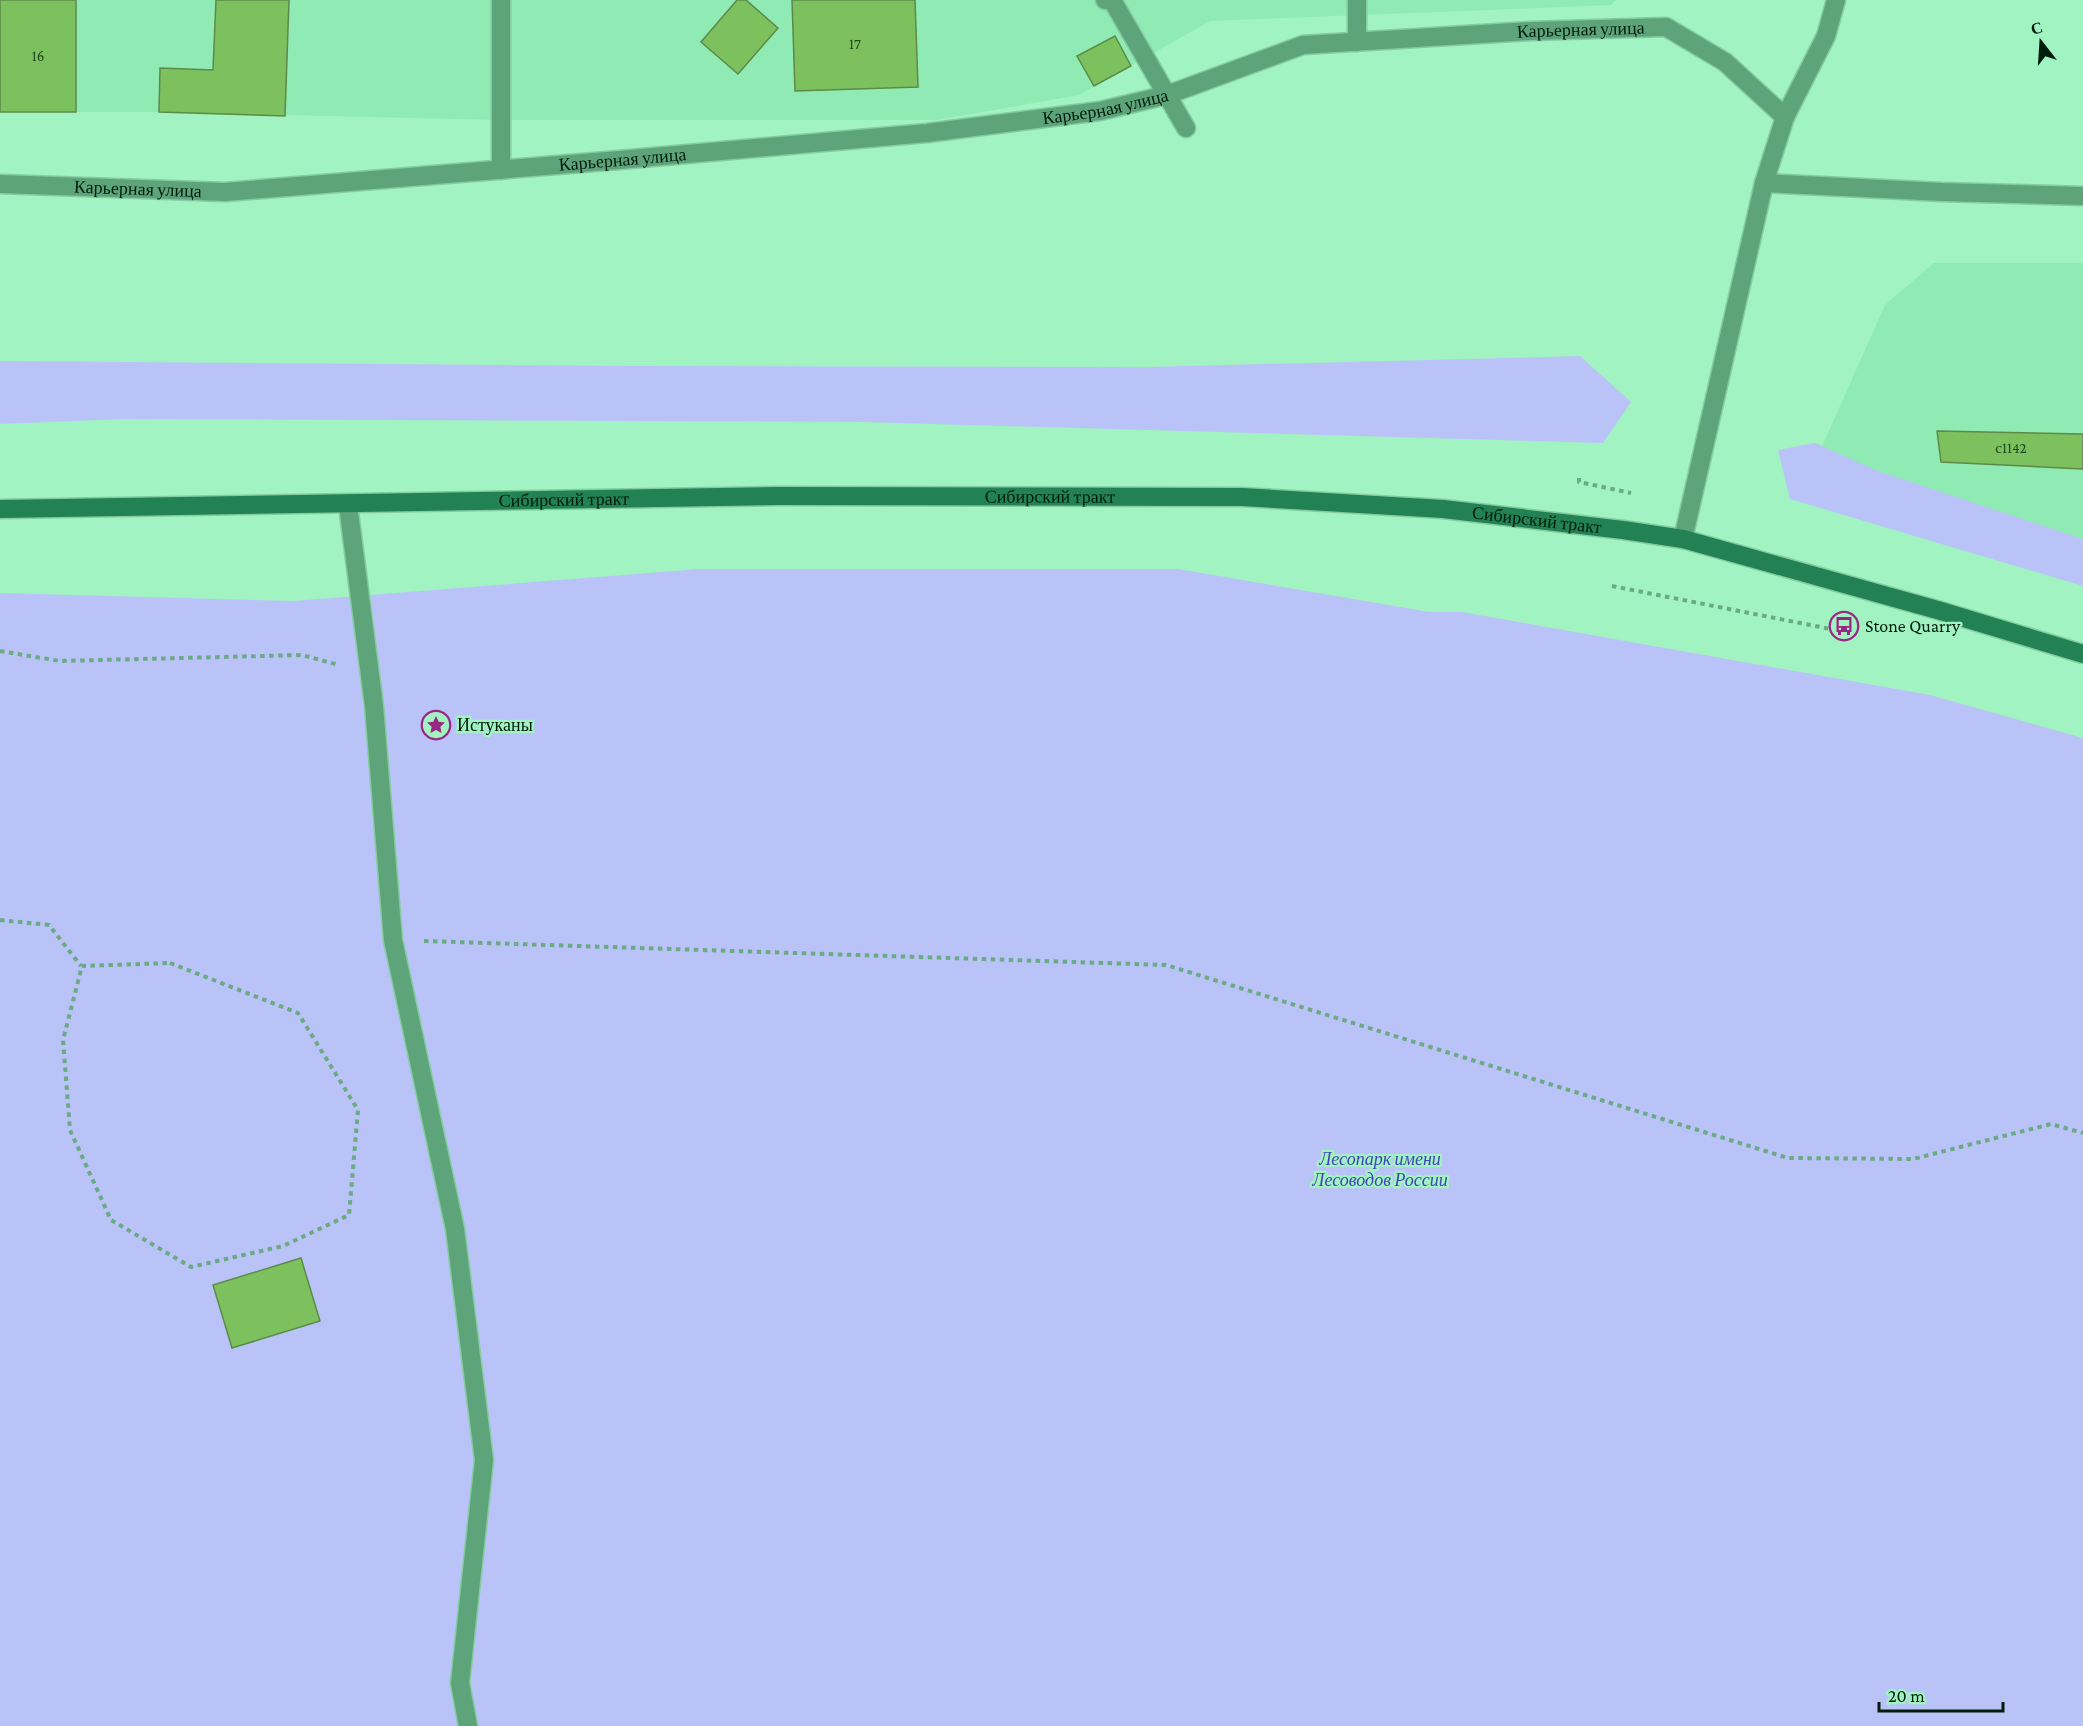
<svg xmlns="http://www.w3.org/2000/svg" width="2083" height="1726" font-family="'Crimson Pro',serif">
<rect width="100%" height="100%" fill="#a1f3c1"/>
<path fill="#8feab4" d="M 0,0 L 1616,0 L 1611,5 L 1210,21 L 1079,95 L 937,120 L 501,120 L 159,112 L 0,112 Z
M 1934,263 L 2083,263 L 2083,567 L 1808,478 L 1885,305 Z"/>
<path fill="#bac3f7" d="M 1580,356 L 1631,402 L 1603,443 L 863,422 L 122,419 L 0,424 L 0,361 L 629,366 L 1148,367 Z
M 1815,443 L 1878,471 L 2083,539 L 2083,586 L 1790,499 L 1778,450 Z
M 700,569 L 1178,569 L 1429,612 L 1462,612 L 1930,695 L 2083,738 L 2083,1726 L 0,1726 L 0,593 L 293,601 Z"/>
<path fill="#7cc15e" stroke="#5c8a49" stroke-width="1.5" d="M 0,0 L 76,0 L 76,112 L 0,112 Z
M 216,0 L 289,0 L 285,116 L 159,112 L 160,68 L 213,70 Z
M 737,0 L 746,0 L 778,28 L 738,74 L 701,42 Z
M 792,0 L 915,0 L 918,87 L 795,91 Z
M 1115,36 L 1131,66 L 1094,86 L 1077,56 Z
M 1937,431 L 2083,434 L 2083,469 L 1941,462 Z
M 301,1258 L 320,1321 L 232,1348 L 213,1285 Z"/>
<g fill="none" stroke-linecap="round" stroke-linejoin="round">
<g stroke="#84cca0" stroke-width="21">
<path id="lane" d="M 1105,0 L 1112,0 L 1186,128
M 1357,0 L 1357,42
M 501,170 L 501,0"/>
</g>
<g stroke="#84cca0" stroke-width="21">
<g id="street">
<path d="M 1785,117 L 1826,36 L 1836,0"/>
<path d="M 1764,183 L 1942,192 L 2083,196"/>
<path id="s1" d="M 0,184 L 225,192 L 619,160 L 927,133 L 1100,111 L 1167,95 L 1303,45 L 1531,31 L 1666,27 L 1725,62 L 1785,117 L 1764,183 L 1683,539"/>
<path d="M 348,505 L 374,706 L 393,940 L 455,1229 L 484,1460 L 460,1683 L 468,1726"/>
</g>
</g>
<g stroke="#84cca0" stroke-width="21">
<g id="secondary">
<path id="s2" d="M 0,509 L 780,496 L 1242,497 L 1443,509 L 1623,530 L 1683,539 L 1941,611 L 2083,654"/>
</g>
</g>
<path stroke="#6aaa84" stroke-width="4" stroke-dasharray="4.5 4.5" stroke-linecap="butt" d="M 1579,478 L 1579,482 L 1631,493
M 1612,586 L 1851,633
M 0,651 L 60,661 L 302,655 L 339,665
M 0,920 L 49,925 L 81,966
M 424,941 L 1166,965 L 1788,1158 L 1913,1159 L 2051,1124 L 2083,1133
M 170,963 L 298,1013 L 358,1110 L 349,1215 L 283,1246 L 191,1267 L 111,1220 L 70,1130 L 63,1040 L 82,966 Z"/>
<use href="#lane" stroke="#5ea47b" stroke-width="18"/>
<use href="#street" stroke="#5ea47b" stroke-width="18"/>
<use href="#secondary" stroke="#228253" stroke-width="18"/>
</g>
<defs>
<g id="bus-ring" transform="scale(1.5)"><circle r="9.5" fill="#a1f3c1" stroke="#9a2784" stroke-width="1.5"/><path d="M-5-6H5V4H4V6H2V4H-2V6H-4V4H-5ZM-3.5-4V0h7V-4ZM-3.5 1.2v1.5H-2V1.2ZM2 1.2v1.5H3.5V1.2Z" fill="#9a2784"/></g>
<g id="sight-ring" transform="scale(1.5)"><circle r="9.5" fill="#a1f3c1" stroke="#9a2784" stroke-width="1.5"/><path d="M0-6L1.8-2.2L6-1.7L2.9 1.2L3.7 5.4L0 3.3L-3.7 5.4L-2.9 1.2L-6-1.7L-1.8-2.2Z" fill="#9a2784"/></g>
</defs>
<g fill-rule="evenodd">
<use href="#bus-ring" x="1844" y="626"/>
<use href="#sight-ring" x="436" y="725"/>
</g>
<g text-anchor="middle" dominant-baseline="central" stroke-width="4.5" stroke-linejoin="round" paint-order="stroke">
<g font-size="15" fill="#1f4620">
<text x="855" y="44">17</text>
<text x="38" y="56">16</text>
<text x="2011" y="448">с1142</text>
</g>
<g font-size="18" fill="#001d0c" stroke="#a1f3c1">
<text stroke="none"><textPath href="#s1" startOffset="1596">Карьерная улица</textPath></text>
<text stroke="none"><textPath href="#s1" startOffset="1110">Карьерная улица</textPath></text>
<text stroke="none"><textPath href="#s1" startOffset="624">Карьерная улица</textPath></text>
<text stroke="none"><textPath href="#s1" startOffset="138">Карьерная улица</textPath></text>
<text stroke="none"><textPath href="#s2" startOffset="1050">Сибирский тракт</textPath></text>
<text stroke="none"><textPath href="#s2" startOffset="564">Сибирский тракт</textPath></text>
<text stroke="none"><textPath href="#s2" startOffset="1538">Сибирский тракт</textPath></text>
</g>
<g font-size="18" fill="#001d0c" stroke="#a1f3c1" text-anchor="start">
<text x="1865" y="626">Stone Quarry</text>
<text x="457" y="725">Истуканы</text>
</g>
<g font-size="18" font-style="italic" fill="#4443b9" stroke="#a1f3c1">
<text x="1380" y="1159">Лесопарк имени<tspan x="1380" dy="21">Лесоводов России</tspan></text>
</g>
</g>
<g transform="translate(2041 42) rotate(343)" stroke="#a1f3c1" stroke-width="4.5" paint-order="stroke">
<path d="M0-4.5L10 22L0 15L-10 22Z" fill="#001d0c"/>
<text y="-9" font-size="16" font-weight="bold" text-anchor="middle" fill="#001d0c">С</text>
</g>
<path d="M1879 1702v9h124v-9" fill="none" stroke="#001d0c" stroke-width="3"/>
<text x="1888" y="1702" font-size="18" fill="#001d0c" stroke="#a1f3c1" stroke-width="4.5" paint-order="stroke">20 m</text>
</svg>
